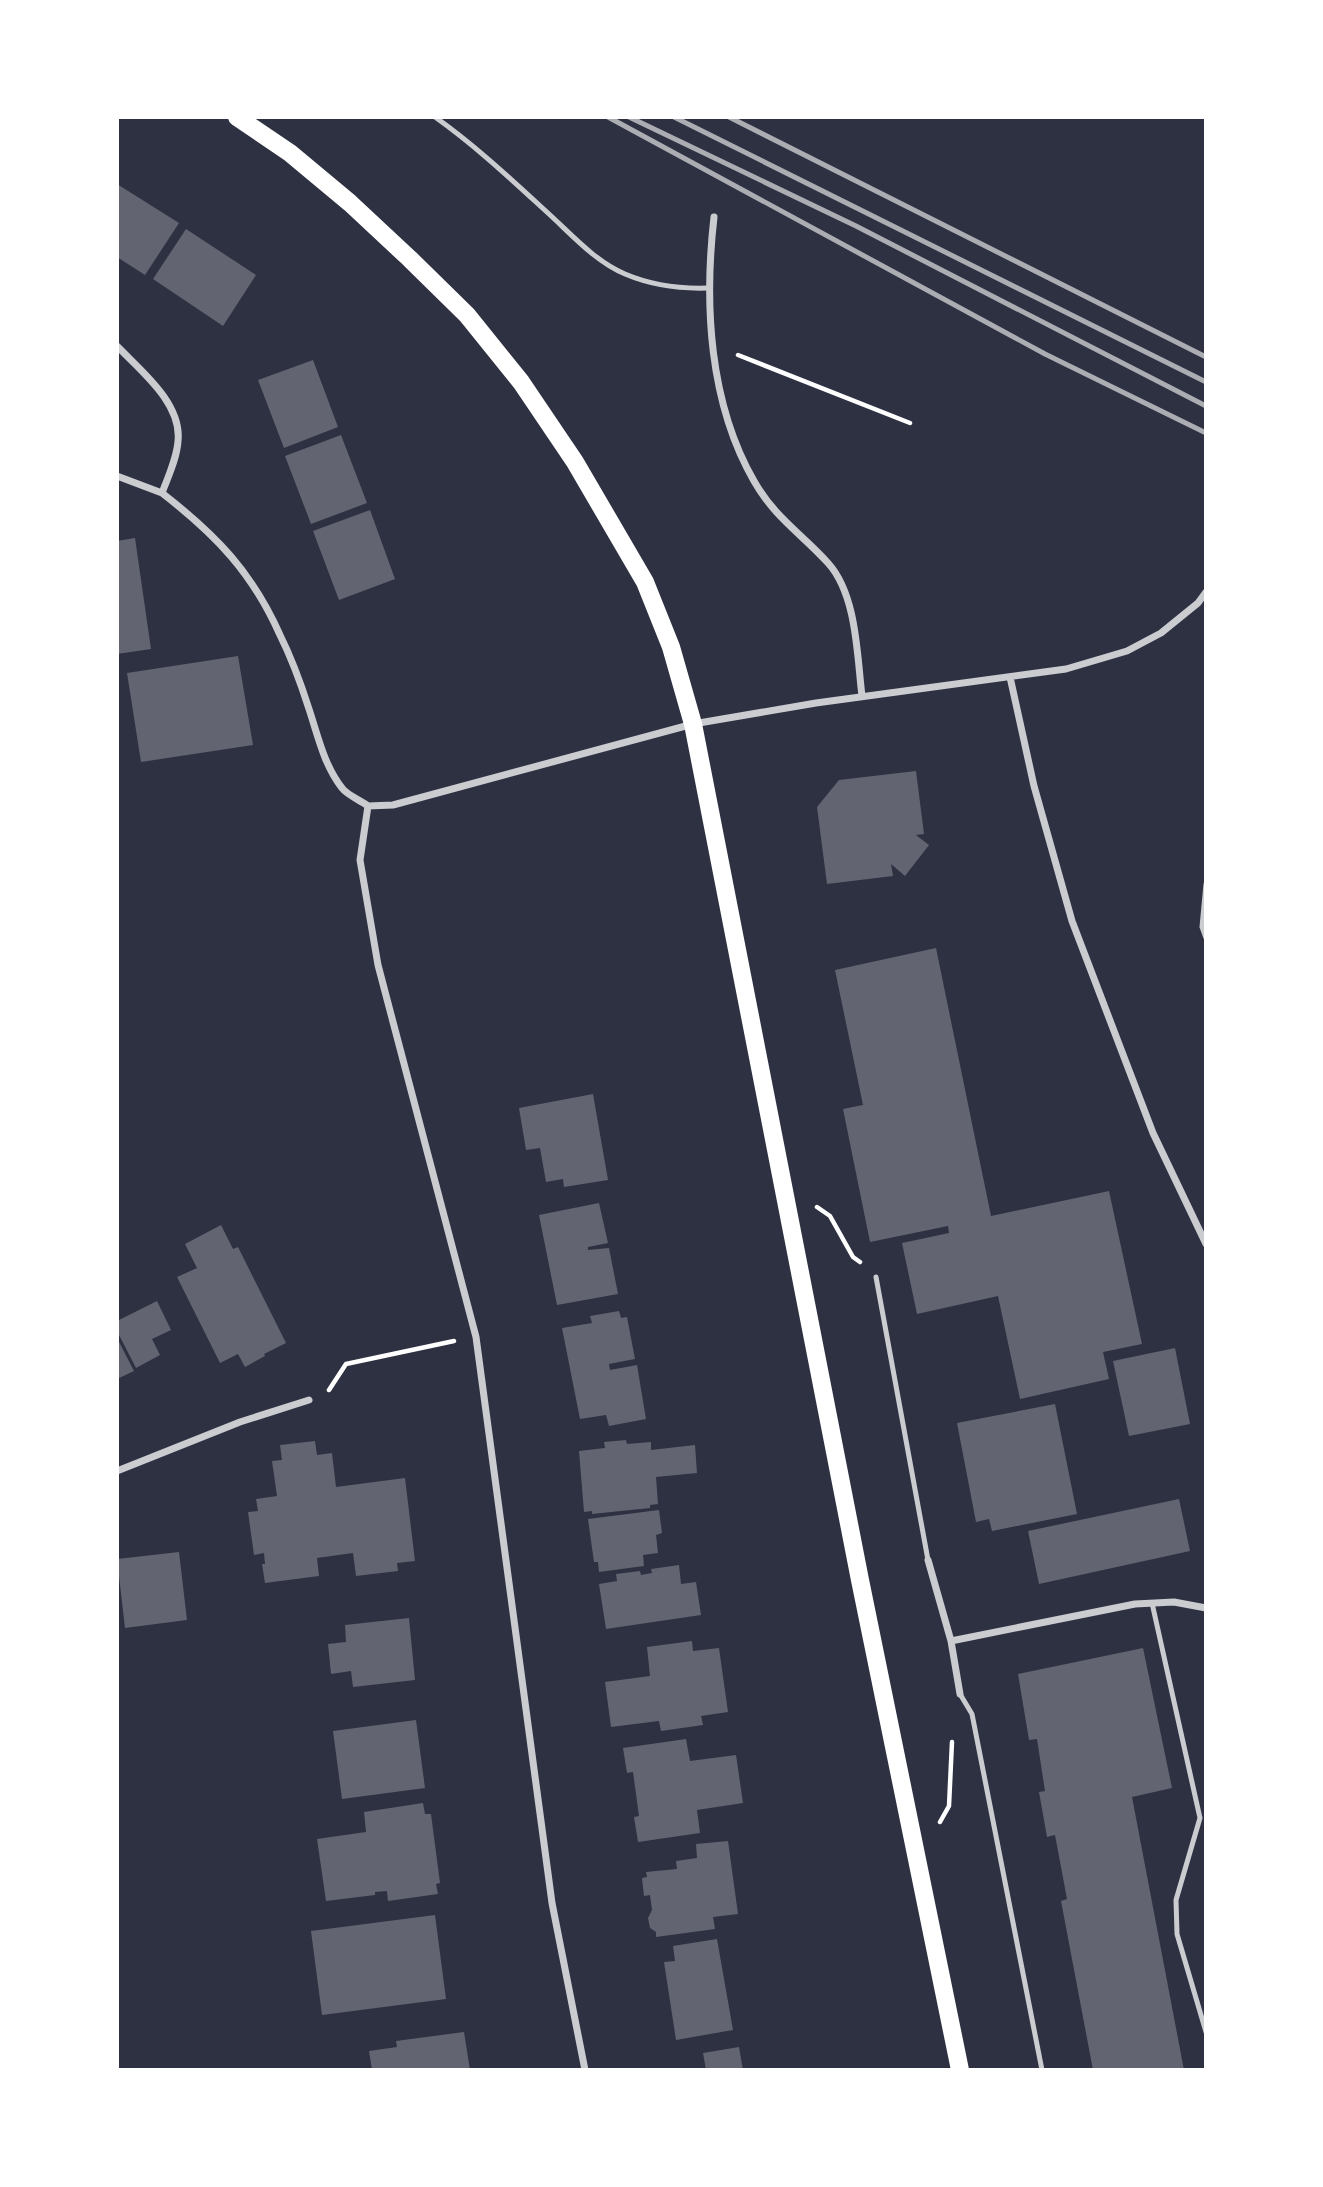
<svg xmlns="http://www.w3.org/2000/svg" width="1323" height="2187" font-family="'DM Sans',sans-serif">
<rect width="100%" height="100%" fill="#2d3142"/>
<path fill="#626471" d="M 117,184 L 179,223 L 145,275 L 117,257 Z
M 186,229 L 256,275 L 223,326 L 153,279 Z
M 313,360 L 338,427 L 284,448 L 258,380 Z
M 341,435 L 367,503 L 311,524 L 285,456 Z
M 370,510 L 395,579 L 339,600 L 313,531 Z
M 135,538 L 151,649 L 117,654 L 117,541 Z
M 238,656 L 253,745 L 141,762 L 127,673 Z
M 916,771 L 924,834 L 916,835 L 929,845 L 905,876 L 891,864 L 893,876 L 827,884 L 817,807 L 839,780 Z
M 936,948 L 991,1216 L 1109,1191 L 1142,1344 L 1103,1352 L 1109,1379 L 1020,1399 L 998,1296 L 917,1314 L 902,1243 L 949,1233 L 948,1226 L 870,1242 L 843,1109 L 863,1105 L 835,970 Z
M 593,1094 L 608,1180 L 564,1187 L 563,1179 L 546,1182 L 540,1148 L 526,1150 L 519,1108 Z
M 599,1203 L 608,1243 L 588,1247 L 588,1250 L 609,1248 L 618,1294 L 557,1305 L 539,1215 Z
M 221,1225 L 233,1249 L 238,1247 L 286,1343 L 264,1354 L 265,1356 L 245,1367 L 238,1354 L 220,1363 L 177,1277 L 197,1268 L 185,1244 Z
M 157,1301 L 171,1330 L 152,1339 L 160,1355 L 136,1368 L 117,1331 L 117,1321 Z
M 619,1311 L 621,1318 L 627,1317 L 635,1359 L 609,1364 L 610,1370 L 637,1365 L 646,1419 L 609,1426 L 606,1415 L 580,1419 L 562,1328 L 592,1323 L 590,1316 Z
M 117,1338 L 134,1371 L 117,1379 Z
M 1175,1348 L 1190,1424 L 1129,1436 L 1113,1361 Z
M 1055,1404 L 1077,1514 L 992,1531 L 989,1519 L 976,1522 L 957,1423 Z
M 626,1440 L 627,1444 L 651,1442 L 651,1450 L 695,1445 L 697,1473 L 656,1477 L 658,1504 L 650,1505 L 650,1508 L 592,1514 L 592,1511 L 584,1512 L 579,1451 L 605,1448 L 604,1442 Z
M 315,1441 L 317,1455 L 332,1453 L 336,1487 L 405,1478 L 415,1561 L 397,1563 L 398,1571 L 356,1576 L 353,1553 L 317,1558 L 319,1576 L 265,1583 L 262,1564 L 265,1564 L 264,1553 L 254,1555 L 248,1512 L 258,1511 L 256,1499 L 277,1496 L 272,1461 L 282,1460 L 280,1445 Z
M 1179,1499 L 1190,1551 L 1039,1584 L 1028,1531 Z
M 659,1510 L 662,1533 L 656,1535 L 658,1553 L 643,1555 L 644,1566 L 599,1572 L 598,1562 L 594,1562 L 588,1519 Z
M 179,1552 L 187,1620 L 125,1628 L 117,1559 Z
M 679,1565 L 681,1584 L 696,1582 L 701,1615 L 606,1629 L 599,1584 L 617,1581 L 616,1574 L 640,1571 L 641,1575 L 652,1573 L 651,1569 Z
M 409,1618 L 415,1680 L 353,1687 L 351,1671 L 331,1674 L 328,1644 L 346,1642 L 345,1625 Z
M 692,1641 L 693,1651 L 719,1648 L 728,1712 L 701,1716 L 703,1725 L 661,1731 L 659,1721 L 611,1727 L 605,1682 L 650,1676 L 647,1647 Z
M 1143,1648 L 1172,1788 L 1132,1797 L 1184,2070 L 1093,2070 L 1061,1901 L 1067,1899 L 1055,1835 L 1047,1837 L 1039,1792 L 1045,1791 L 1037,1739 L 1029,1740 L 1018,1674 Z
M 416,1720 L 425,1788 L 342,1799 L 333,1731 Z
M 686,1739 L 690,1761 L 736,1755 L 743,1803 L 697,1810 L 700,1833 L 638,1842 L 634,1817 L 639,1816 L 633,1772 L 627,1773 L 623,1748 Z
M 423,1803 L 425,1814 L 431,1814 L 440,1883 L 436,1884 L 438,1894 L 388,1901 L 387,1891 L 375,1892 L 375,1895 L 326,1901 L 317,1839 L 366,1832 L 364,1812 Z
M 728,1841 L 738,1914 L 713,1917 L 715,1929 L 656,1937 L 656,1932 L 650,1928 L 648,1918 L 652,1910 L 650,1895 L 644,1896 L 642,1878 L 647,1877 L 646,1872 L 677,1869 L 676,1861 L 697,1858 L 696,1844 Z
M 435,1915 L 446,1999 L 322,2015 L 311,1931 Z
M 717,1939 L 733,2030 L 676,2040 L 664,1962 L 675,1961 L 673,1946 Z
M 464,2032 L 470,2070 L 372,2070 L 369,2051 L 397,2047 L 396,2041 Z
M 739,2047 L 743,2070 L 706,2070 L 703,2053 Z"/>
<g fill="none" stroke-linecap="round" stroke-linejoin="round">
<path stroke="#fff" stroke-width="4.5" d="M 738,355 L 910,423
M 817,1207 L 830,1216 L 853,1257 L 860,1262
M 329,1390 L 346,1364 L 454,1341
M 940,1822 L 949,1806 L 952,1742"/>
<path stroke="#caccd0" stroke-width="5" d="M 435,117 C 476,146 513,181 549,214 C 572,235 596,262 625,274 C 651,285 680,289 708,288
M 1206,884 L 1202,927 L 1206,938
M 876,1277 L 928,1560
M 1152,1603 L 1200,1818 L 1176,1900 L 1177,1934 L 1206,2032
M 960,1694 L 972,1714 L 1042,2070"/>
<path stroke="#caccd0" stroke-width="7" d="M 714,217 C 704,304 709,403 754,481 C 775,518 802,534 828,563 C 857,595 857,656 862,696
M 117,346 C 141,371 182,403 178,441 C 177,458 168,477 162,493 C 216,535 252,572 280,635 C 292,659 301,684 309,709 C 318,736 324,765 342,788 C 347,795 360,800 368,806 L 360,860 L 378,965 L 476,1337 L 552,1903 L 585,2070
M 117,476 L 162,493
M 1010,677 L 1034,786 L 1072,921 L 1153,1133 L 1206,1244
M 368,806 L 393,805 L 693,724 L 816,703 L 1066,669 L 1127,651 L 1161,633 L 1198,603 L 1206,592
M 117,1471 L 240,1422 L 309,1400
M 928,1560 L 951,1641 L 960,1694
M 951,1641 L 1135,1604 L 1174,1602 L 1206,1608"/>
<path stroke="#fff" stroke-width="18" d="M 237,117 L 290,153 L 350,203 L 410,259 L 467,315 L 521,382 L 575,462 L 645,582 L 671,647 L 693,724 L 860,1580 L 960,2070"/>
<path stroke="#abadb3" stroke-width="5" d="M 608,117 L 1045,354 L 1206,433
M 629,117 L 856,226 L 1206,406
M 674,117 L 1206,382
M 729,117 L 1206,357"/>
</g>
<rect width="1323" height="2187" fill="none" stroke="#ffffff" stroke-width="238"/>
</svg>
